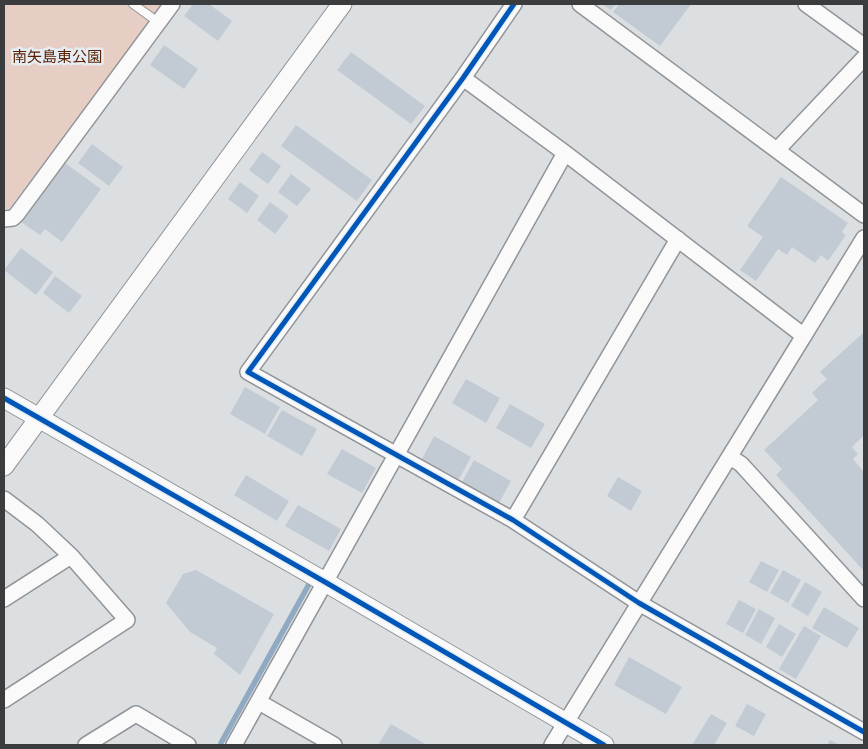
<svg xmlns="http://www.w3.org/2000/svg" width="868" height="749" font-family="'Alegreya Sans','Noto Sans JP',sans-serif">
<rect width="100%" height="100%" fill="#dcdfe2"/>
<path fill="#e6cec5" d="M 4,4 L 162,4 L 9,209 L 4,208 Z"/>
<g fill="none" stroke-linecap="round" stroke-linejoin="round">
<path stroke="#8faac2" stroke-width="5.5" d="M 221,743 L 313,577"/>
</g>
<path fill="#c2cbd3" d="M 193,4 L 209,4 L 232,21 L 218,41 L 184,16 Z
M 602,4 L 616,4 L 611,10 Z
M 619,4 L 691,4 L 660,46 L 613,12 Z
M 164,45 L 198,69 L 184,89 L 150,65 Z
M 351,52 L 425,106 L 411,124 L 337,70 Z
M 296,125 L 372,180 L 357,201 L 281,146 Z
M 92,144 L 123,167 L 109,186 L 78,163 Z
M 262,152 L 281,166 L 268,184 L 249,170 Z
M 65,163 L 101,189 L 62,242 L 45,229 L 40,235 L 21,222 Z
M 291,174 L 311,189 L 297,206 L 278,192 Z
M 781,177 L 848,223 L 842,232 L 846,235 L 828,261 L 821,255 L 815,263 L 792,247 L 787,255 L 778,249 L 756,281 L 740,270 L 763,237 L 747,226 Z
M 240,182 L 259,196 L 247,213 L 228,199 Z
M 270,202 L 289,216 L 275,234 L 257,220 Z
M 21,248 L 53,272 L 36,295 L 4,270 Z
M 55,276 L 82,296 L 69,313 L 43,293 Z
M 864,332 L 864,435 L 852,447 L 858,454 L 853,459 L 864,472 L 864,571 L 776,475 L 782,469 L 764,450 L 818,400 L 812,393 L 827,379 L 820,372 Z
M 466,379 L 500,398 L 486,423 L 452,403 Z
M 245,387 L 280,407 L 265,434 L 230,414 Z
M 510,404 L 545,424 L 531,448 L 496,428 Z
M 282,410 L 317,429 L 302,456 L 267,436 Z
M 434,436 L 471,457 L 459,479 L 422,459 Z
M 342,449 L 376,468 L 362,493 L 327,474 Z
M 474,460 L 511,481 L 499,503 L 462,482 Z
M 246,475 L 289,501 L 277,521 L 234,495 Z
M 618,477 L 642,491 L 631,511 L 607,496 Z
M 298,505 L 341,529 L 329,551 L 285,526 Z
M 761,561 L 779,570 L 767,592 L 749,582 Z
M 196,570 L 274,614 L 240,675 L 214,654 L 217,648 L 190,632 L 166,603 L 183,574 Z
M 783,570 L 801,580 L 788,603 L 770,593 Z
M 805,582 L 822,592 L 808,616 L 791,606 Z
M 739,600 L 756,609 L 743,633 L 726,624 Z
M 824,607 L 859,628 L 847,648 L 812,628 Z
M 759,609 L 775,618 L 761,644 L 745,635 Z
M 779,624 L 796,634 L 782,657 L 766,647 Z
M 804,626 L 821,636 L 796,679 L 779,669 Z
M 629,657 L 682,687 L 666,714 L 614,685 Z
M 747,704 L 766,714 L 754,736 L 735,726 Z
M 711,714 L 727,723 L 714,745 L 692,745 Z
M 391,724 L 427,745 L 378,745 Z
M 830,740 L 840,745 L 827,745 Z"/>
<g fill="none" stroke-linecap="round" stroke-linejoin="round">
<g stroke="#929497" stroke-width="10">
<path id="service" d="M 133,4 L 158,22"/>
</g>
<g stroke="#929497" stroke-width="18">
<path id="minor" d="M 514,4 L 463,78 L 248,372 L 513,520 L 639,603 L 864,732
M 580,4 L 864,215
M 806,4 L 864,46
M 463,78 L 565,153 L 804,336
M 777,150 L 864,58
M 4,219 L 13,218 L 17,214 L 172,4
M 730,457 L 741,464 L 864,599
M 4,499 L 37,524 L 71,556 L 127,620 L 4,700
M 513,520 L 678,239
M 4,599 L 71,556
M 259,702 L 334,745
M 86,745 L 136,714 L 188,745
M 234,745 L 565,153
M 552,745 L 864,238"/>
</g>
<g stroke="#929497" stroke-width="21">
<path id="tertiary" d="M 4,398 L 325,582 L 604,745
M 4,466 L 342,4"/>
</g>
<use href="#service" stroke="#fafafb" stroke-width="8"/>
<use href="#minor" stroke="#fafafb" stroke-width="15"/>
<use href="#tertiary" stroke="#fafafb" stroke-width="19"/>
<g stroke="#e6edf2" stroke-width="8">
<path id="cycleway" d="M 514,4 L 463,78 L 248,372 L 513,520 L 639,603 L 864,732
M 4,398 L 325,582 L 604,745"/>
</g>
<use href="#cycleway" stroke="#0057b8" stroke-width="5"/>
</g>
<g text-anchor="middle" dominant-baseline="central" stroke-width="5" stroke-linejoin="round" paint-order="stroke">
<g font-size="15" fill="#5b2004" stroke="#e6edf2">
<text x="57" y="57">南矢島東公園</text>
</g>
</g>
<rect width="868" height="749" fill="none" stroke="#3a3c3e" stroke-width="10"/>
</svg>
